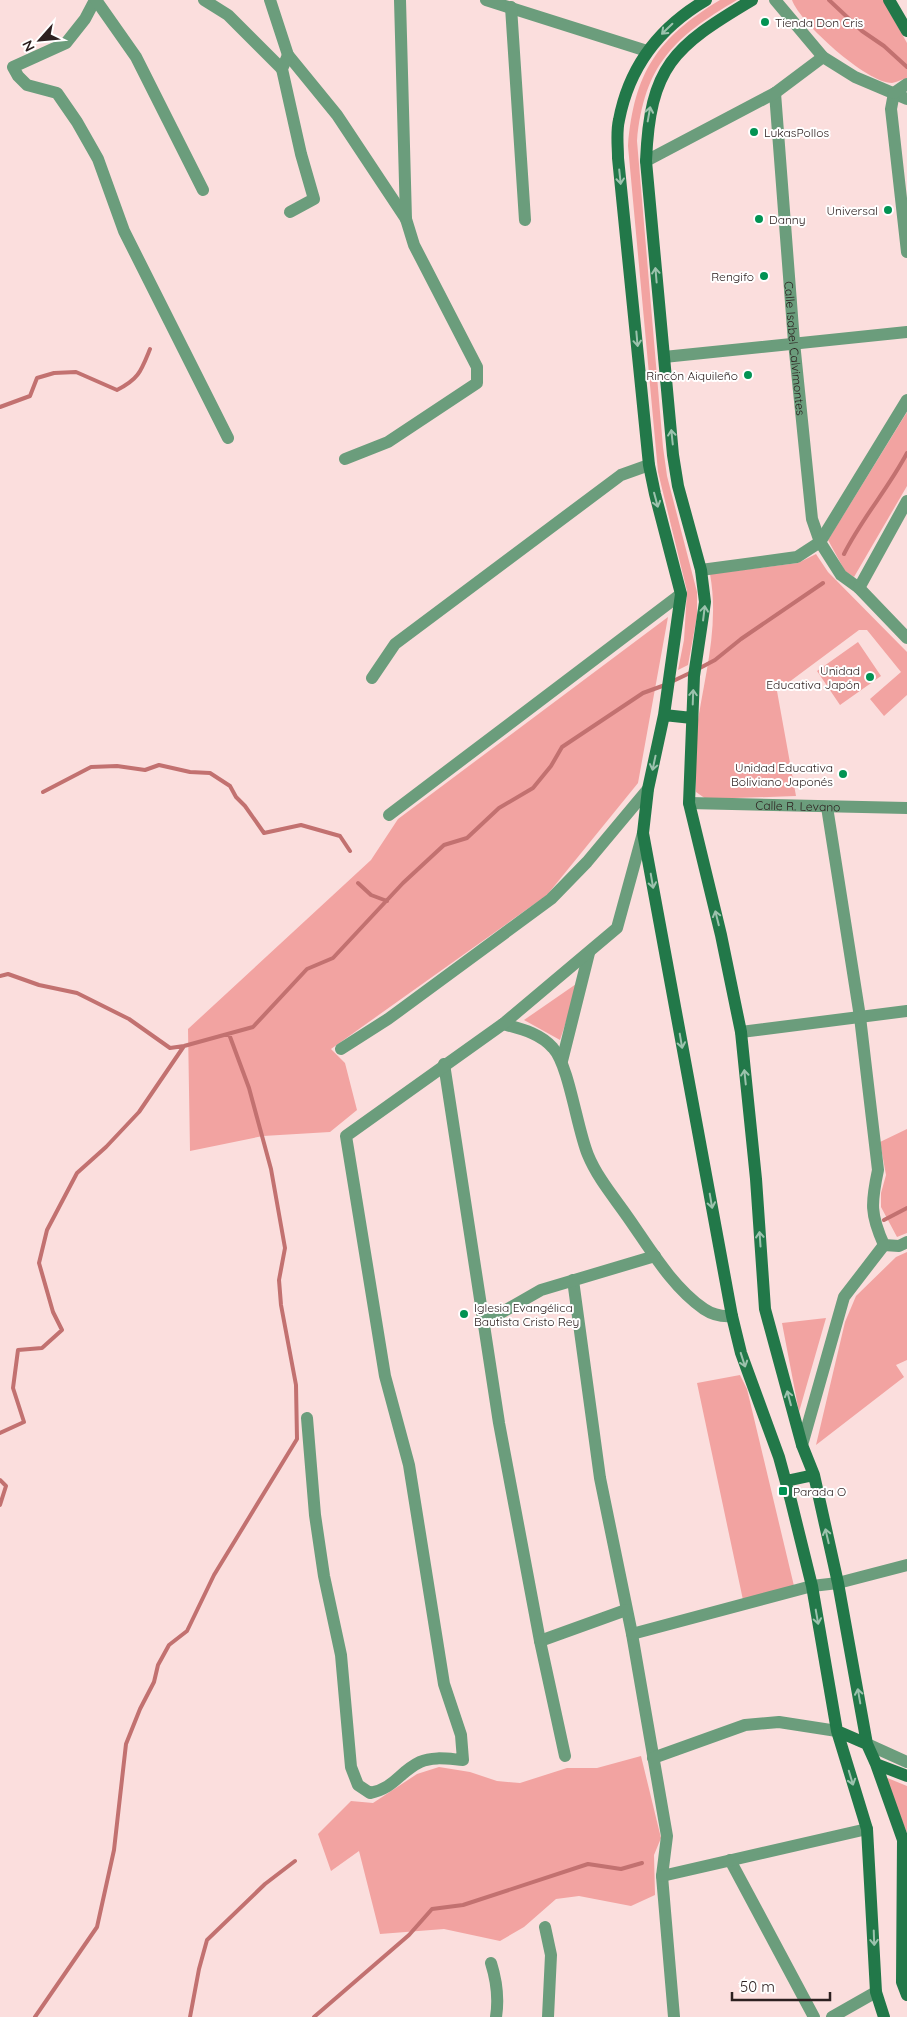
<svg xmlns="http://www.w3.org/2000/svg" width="907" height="2017" font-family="Quicksand,sans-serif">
<rect width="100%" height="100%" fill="#fbdedd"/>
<path fill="#f2a3a1" d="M 720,0 L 737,0 C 674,37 644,65 637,141 L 663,447 L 667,476 L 697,592 L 697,616 L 688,665 L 678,670 L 684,640 L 687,591 L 658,472 L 628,146 C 634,73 657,38 720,0 Z
M 792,0 L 883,0 L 907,43 L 907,78 C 903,79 897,82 892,83 C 867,83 800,23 792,0 Z
M 907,412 L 907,486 L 854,577 L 845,571 L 828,540 Z
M 816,554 L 828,572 L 907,652 L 907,695 L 884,716 L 870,699 L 901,672 L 867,630 L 859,630 L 777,691 L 796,796 L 706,799 L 696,792 C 696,773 693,753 696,734 C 703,680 720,629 710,574 L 798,563 Z
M 668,617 L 638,783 L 547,895 L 331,1049 L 345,1063 L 357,1110 L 330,1132 L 263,1136 L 190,1151 L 188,1029 L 371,860 L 398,819 Z
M 858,642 L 881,676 L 840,705 L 817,671 Z
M 579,982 L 560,1040 L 524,1020 Z
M 907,1129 L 907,1233 L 897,1237 L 881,1207 L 881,1193 L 886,1175 L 880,1142 Z
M 907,1252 L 907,1360 L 896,1365 L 904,1377 L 816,1445 L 845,1322 L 856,1296 L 896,1257 Z
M 826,1318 L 799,1412 L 782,1323 Z
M 740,1375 L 747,1389 L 794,1586 L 743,1600 L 697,1383 Z
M 641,1756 L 661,1838 L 654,1855 L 655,1895 L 631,1906 L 579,1896 L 556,1899 L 524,1927 L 500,1941 L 444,1929 L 380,1934 L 359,1851 L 331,1871 L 318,1834 L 351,1801 L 373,1803 L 417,1774 L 439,1767 L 470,1772 L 497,1781 L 520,1783 L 567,1768 L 597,1768 Z
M 885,1777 L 907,1786 L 907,1833 Z"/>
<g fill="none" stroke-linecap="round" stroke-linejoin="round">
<path stroke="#c27170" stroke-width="4" d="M 829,0 L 862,31 L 884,46 L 907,67
M 0,407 L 30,396 L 37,378 L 54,373 L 76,372 L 117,390 C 139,379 141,371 150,349
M 844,554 C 862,518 888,489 907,453
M 698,669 L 715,660 L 741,639 L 823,583
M 671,682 L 692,672
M 43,792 L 91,767 L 117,766 L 145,770 L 159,765 L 190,772 L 210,773 L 230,786 L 236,797 L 245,806 L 264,833 L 301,825 L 340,836 L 350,851
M 358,883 L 371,895 L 387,901
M 0,976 L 8,974 L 39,985 L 77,993 L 129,1019 L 170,1048 L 184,1046 L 253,1027 L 307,969 L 333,958 L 403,883 L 444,845 L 467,838 L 499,808 L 533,788 L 551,766 L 562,747 L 643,693 L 665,685
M 884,1220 L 907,1208
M 0,1433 L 24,1422 L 13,1388 L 18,1350 L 42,1348 L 62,1330 L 53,1312 L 39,1263 L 47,1230 L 77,1173 L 106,1147 L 139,1112 L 184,1046
M 0,1480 L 6,1486 L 0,1505
M 35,2017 L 97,1927 L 114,1850 L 126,1744 L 140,1709 L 154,1682 L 158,1665 L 169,1645 L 187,1631 L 214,1575 L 297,1439 L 296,1385 L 281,1305 L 279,1280 L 285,1248 L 271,1169 L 249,1088 L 229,1034
M 190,2017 L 199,1969 L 207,1940 L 265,1884 L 295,1861
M 314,2017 L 409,1935 L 432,1909 L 463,1905 L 588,1864 L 621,1869 L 642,1863"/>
<g stroke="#6b9d7c" stroke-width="12">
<path d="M 95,0 L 85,19 L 66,43 L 13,67 L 18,76 L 27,85 L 57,93 L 77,122 L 98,159 L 124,231 L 228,438"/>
<path d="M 96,0 L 136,57 L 203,190"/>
<path d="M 204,0 L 228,15 L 282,69"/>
<path d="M 270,0 L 288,55 L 337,115 L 406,219 L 414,245 L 477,367 L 477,383 L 388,442 L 345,459"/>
<path d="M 400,0 L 406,219"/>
<path d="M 486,0 L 647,51"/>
<path d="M 775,0 L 823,57 L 855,77 L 907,99"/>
<path d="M 511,7 L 525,220"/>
<path d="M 288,55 L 282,69 L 301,154 L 314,199 L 290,212"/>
<path id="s1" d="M 775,93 L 794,342 L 812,519 L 820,542 L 841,575 L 859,588 L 907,638"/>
<path d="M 894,93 L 891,109 L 907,252"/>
<path d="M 894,93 L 907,84"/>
<path d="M 646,161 L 775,93 L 823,57"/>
<path d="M 664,357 L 907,332"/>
<path d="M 701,570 L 797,557 L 820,542 L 907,400"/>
<path d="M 859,588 L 907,501"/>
<path d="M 372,678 L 395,644 L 621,475 L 649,465"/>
<path id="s2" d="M 689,803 L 907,808"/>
<path d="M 827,807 L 860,1017 L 878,1170 C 871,1203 870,1214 884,1245 L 899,1246 L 907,1242"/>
<path d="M 389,815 L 681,594"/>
<path d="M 503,1024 C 521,1029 540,1033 553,1048 C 569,1065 577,1129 588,1155 C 597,1177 613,1196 627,1216 C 649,1247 671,1286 704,1309 C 713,1315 721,1317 732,1316"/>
<path d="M 741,1032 L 907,1011"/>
<path d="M 341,1049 L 388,1019 L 551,899 L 587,862 L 648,789"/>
<path d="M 562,1061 L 589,953"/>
<path d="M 444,1064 L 499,1423 L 540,1641 L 565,1756"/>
<path d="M 573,1280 L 600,1478 L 632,1634 L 667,1836 L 662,1876 L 674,2017"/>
<path d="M 485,1322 L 541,1290 L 655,1256"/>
<path d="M 307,1418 L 315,1515 L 324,1576 L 341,1655 L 351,1767 L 358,1785 L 370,1793 C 395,1788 399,1772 420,1762 C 433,1756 449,1759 463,1760 L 461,1735 L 444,1684 L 409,1465 L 385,1376 L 346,1136 L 503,1024 L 617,928 L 643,833"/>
<path d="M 802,1445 L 844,1297 L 884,1245"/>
<path d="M 632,1634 L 812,1586 L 838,1583 L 907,1565"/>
<path d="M 540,1641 L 626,1610"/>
<path d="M 867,1744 L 907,1762"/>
<path d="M 653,1758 L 745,1725 L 779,1722 L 837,1731"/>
<path d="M 730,1860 L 814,2017"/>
<path d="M 662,1876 L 867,1829"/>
<path d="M 545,1927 L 551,1955 L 548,2017"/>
<path d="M 491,1963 C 497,1982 499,1998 496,2017"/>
<path d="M 832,2017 L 876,1992"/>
</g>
<path stroke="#227849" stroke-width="12" d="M 706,0 C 660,27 629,67 619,120 C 616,132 618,146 618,158 L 649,465 L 655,494 L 681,594 L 664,715 L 648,789 L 643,833 L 732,1316 L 741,1353 L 779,1457 L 791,1501 L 812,1586 L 837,1731 L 867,1829 L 876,1992 L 884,2017
M 752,0 C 673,47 650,66 646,161 L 673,455 L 678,486 L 701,570 L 705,602 L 694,676 L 689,803 L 721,935 L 741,1032 L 756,1179 L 765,1309 L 802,1445 L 814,1475 L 838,1583 L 867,1744 L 876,1764 L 903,1840 L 902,1982 L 907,1995
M 889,0 L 907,31
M 664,715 L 692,718
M 786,1481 L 814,1475
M 837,1731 L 867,1744
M 876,1764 L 907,1776"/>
</g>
<defs><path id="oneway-shaft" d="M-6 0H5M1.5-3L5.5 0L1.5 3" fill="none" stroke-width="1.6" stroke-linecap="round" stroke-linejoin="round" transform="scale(1.25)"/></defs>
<g stroke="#9cc2ad">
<use href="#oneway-shaft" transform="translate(667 29) rotate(136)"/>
<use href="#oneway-shaft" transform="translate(649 114) rotate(-80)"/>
<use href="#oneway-shaft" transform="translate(620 177) rotate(84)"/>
<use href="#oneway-shaft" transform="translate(656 275) rotate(-95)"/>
<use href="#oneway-shaft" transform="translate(637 339) rotate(85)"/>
<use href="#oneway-shaft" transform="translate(672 437) rotate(-96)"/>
<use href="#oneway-shaft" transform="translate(656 500) rotate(75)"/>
<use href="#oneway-shaft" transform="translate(704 613) rotate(-83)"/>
<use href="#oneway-shaft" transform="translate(693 697) rotate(-88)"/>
<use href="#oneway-shaft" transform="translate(654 763) rotate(102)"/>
<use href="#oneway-shaft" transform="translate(652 881) rotate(80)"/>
<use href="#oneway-shaft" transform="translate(717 918) rotate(-104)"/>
<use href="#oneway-shaft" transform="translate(681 1041) rotate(80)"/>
<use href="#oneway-shaft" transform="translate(745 1077) rotate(-96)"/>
<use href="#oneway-shaft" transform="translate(711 1201) rotate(80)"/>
<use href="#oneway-shaft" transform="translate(760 1239) rotate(-94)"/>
<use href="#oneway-shaft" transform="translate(743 1360) rotate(72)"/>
<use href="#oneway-shaft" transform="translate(789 1398) rotate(-105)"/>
<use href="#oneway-shaft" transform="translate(827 1536) rotate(-103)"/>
<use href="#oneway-shaft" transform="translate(817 1617) rotate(80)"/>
<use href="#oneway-shaft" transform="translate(859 1696) rotate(-100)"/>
<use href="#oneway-shaft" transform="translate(851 1778) rotate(73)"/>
<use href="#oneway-shaft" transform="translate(874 1938) rotate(88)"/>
</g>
<g fill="#019353" stroke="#fff" stroke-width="2">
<circle cx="765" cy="22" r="5"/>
<circle cx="754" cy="132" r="5"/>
<circle cx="888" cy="210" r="5"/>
<circle cx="759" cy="219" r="5"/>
<circle cx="764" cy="276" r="5"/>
<circle cx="748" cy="375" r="5"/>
<circle cx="870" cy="677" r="5"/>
<circle cx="843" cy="774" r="5"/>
<circle cx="464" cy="1314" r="5"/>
<rect x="778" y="1486" width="10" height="10" rx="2.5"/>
</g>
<g text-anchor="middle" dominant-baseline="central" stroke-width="4" stroke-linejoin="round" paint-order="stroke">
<g font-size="12" fill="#2d2020" stroke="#fff" text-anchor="start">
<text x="775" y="22">Tienda Don Cris</text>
<text x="764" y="132">LukasPollos</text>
<text x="878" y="210" text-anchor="end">Universal</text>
<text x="769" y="219">Danny</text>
<text x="754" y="276" text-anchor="end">Rengifo</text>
<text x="738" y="375" text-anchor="end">Rincón Aiquileño</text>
<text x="860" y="670" text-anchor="end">Unidad<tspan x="860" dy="14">Educativa Japón</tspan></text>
<text x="833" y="767" text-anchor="end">Unidad Educativa<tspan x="833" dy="14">Boliviano Japonés</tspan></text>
<text x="474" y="1307">Iglesia Evangélica<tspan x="474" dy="14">Bautista Cristo Rey</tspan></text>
<text x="793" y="1491">Parada O</text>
</g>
<g font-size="12" fill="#2d2020" stroke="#fff">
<text stroke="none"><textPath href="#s1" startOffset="256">Calle Isabel Calvimontes</textPath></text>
<text stroke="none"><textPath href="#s2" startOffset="109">Calle R. Levano</textPath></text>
</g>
</g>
<g transform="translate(40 40) rotate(243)" stroke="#ffffff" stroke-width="4" paint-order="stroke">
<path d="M0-4L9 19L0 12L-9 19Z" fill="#2d2020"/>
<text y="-8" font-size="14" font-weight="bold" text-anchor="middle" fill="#2d2020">N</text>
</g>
<path d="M732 1992v8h98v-8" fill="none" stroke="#2d2020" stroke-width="2.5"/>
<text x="740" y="1992" font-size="15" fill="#2d2020" stroke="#ffffff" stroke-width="4" paint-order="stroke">50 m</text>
</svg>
